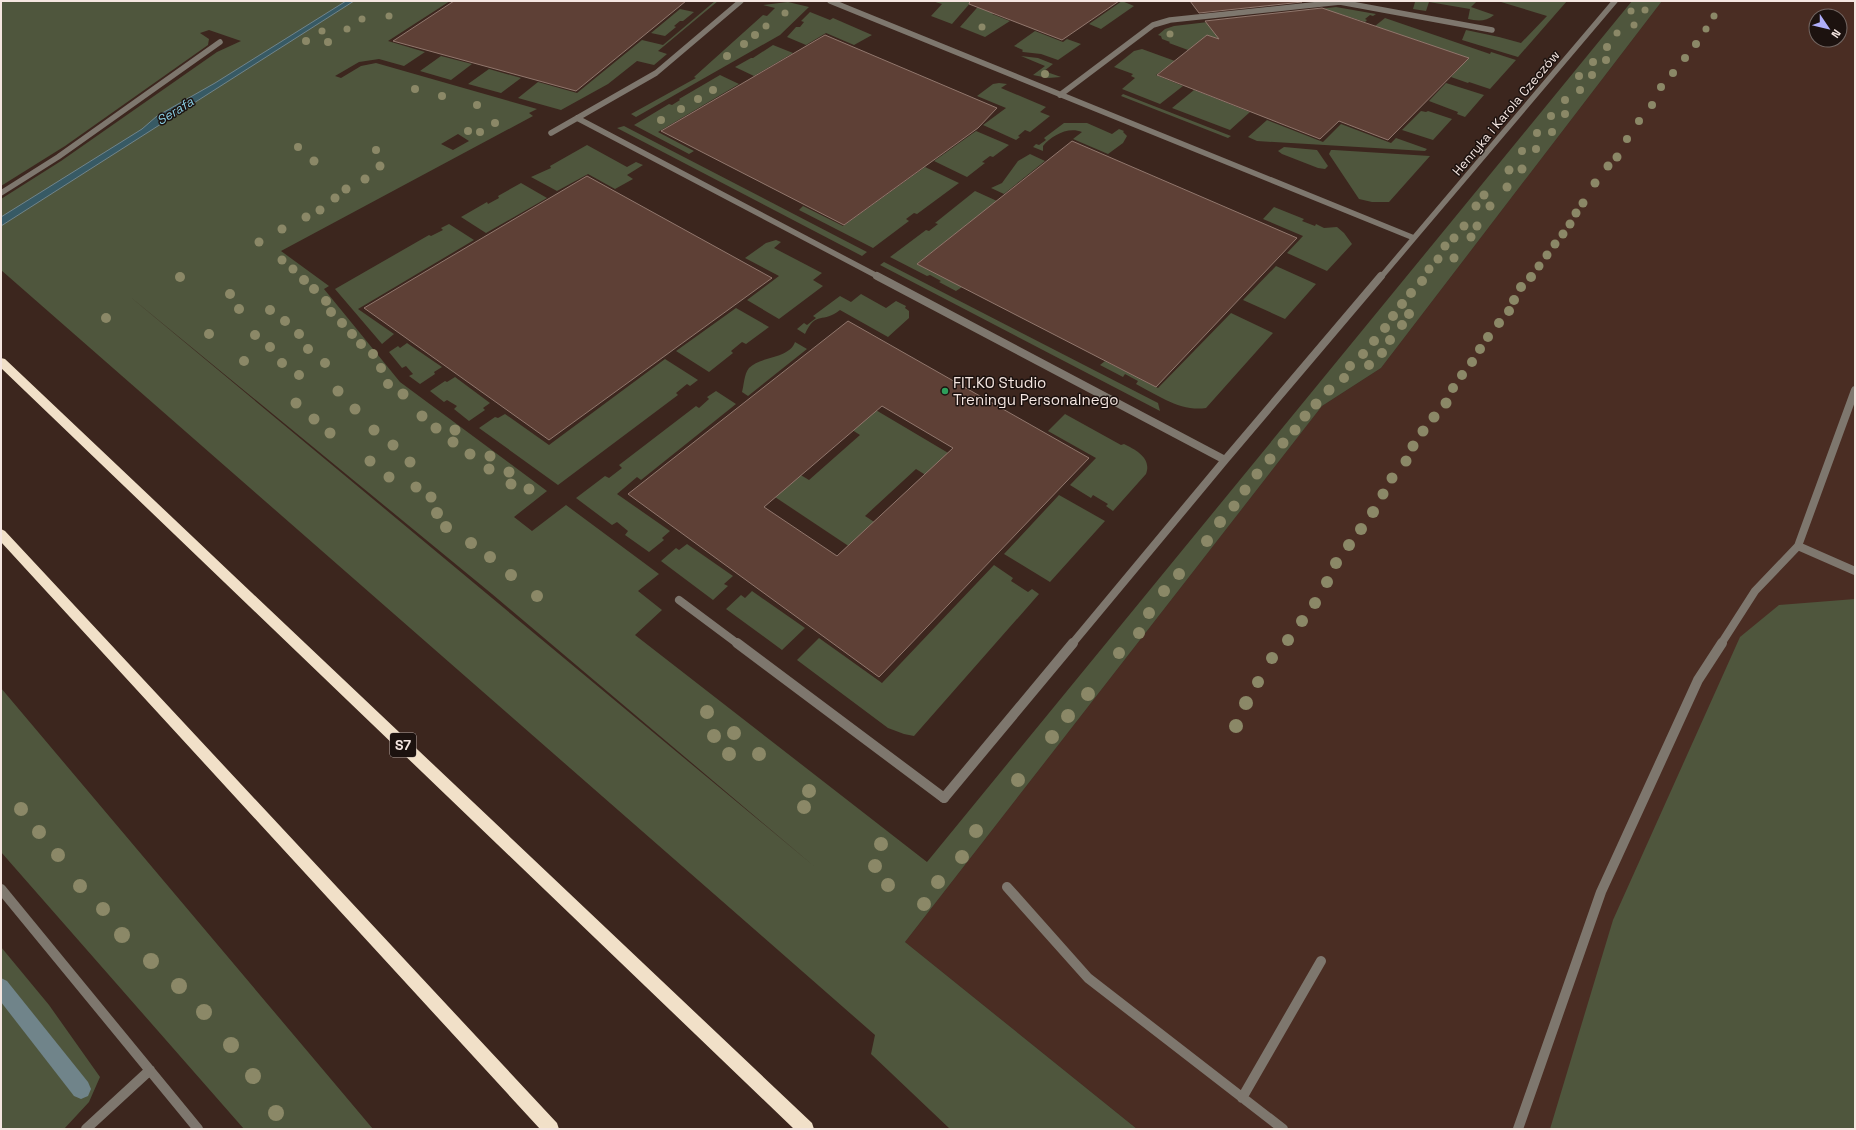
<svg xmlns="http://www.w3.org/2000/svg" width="1856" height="1130" font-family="'Space Grotesk',sans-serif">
<rect width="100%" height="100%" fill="#3c261e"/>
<path fill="#4a2d23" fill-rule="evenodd" d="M 1662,1 L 1855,1 L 1855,1129 L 1137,1129 L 905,942 L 1322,406 L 1381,368 ZM 1816,16 L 1840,16 L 1840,40 L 1816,40 Z"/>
<path fill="#4f563d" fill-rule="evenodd" d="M 1,1 L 450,1 L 388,41 L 425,52 L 404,66 L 379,59 L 359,62 L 335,76 L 341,78 L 361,66 L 376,63 L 537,109 L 529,113 L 533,116 L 281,251 L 329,286 L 324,289 L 400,382 L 547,491 L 514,517 L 532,531 L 566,505 L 659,574 L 638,591 L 662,610 L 635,635 L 927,862 L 1632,1 L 1662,1 L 1381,368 L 1322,406 L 905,942 L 1137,1129 L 950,1129 L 871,1054 L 875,1035 L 1,270 L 1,199 L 61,161 L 217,52 L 241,41 L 209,30 L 200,33 L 209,39 L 208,45 L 65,146 L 1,186 ZM 458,134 L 469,141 L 453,150 L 441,144 ZM 128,295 L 492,594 L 815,867 Z
M 715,1 L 718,1 L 658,51 L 667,54 L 654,65 L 637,61 L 608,84 L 561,110 L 518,98 L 538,82 L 577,93 L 642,40 L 663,45 Z
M 932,1 L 972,1 L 952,24 L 931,16 L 942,4 Z
M 983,1 L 1012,1 L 992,14 L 1010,21 L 985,37 L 960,27 Z
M 1122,1 L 1134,6 L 1101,29 L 1089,24 Z
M 1409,1 L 1477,1 L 1471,7 L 1494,15 C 1486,22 1477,21 1468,19 L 1470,9 L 1429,2 L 1426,11 L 1413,9 L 1415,2 Z
M 1483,1 L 1567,1 L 1518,57 L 1462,40 L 1466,30 L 1499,37 L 1521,43 L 1547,16 L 1501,2 Z
M 788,2 L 809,7 L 780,35 L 636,117 L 631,114 L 696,78 L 694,77 L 763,15 L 767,16 L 775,8 L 763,5 Z
M 1336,7 L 1376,14 L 1373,16 L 1370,15 L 1365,19 L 1367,20 L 1365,22 L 1337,13 L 1298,46 L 1201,41 L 1188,50 L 1169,43 L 1170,42 L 1162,39 L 1161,36 L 1158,35 L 1165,29 L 1174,26 Z
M 680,9 L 694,12 L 683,21 L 680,21 L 674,26 L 676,27 L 665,36 L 651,33 Z
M 810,12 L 830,20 L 833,18 L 872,35 L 854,45 L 826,33 L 806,45 L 787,37 L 796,27 L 800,27 L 804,22 L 801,21 Z
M 1385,18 L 1490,54 L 1491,52 L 1516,60 L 1490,89 L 1469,82 L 1468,83 L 1451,77 L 1468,58 L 1375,26 Z
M 1035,31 L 1063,42 L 1067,39 L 1081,44 L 1058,60 L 1041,54 L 1023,52 L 1022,51 L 1023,50 L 1014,46 Z
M 773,45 L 793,53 L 754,76 L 735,67 L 751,58 L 753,58 Z
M 1142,49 L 1175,61 L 1156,75 L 1183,86 L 1160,104 L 1122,89 L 1135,78 L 1131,76 L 1133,74 L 1114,67 L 1134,51 Z
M 441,56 L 472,64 L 451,80 L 420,71 Z
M 1021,56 L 1038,58 L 1053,64 L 1044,71 L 1061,77 L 1048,78 L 1033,75 L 1045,66 Z
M 489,69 L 521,78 L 501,93 L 468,84 Z
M 720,75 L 739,84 L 658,132 L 694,151 L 689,154 L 634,125 L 669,104 L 672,105 L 680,100 L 679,99 Z
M 999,83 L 1007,84 L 1001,88 L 1046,107 L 1040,112 L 1050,116 L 1030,132 L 1025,130 L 1018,136 L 1020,137 L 1016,140 L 983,125 L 1006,108 L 977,96 L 993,84 Z
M 1446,83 L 1484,95 L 1465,117 L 1457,114 L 1458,112 L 1429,101 Z
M 1194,90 L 1197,91 L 1250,112 L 1230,130 L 1172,108 Z
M 1123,94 L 1231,136 L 1228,138 L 1121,96 Z
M 1421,111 L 1426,112 L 1428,111 L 1452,119 L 1433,140 L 1402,130 Z
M 1267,120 L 1323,142 L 1341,124 L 1391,143 L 1396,138 L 1427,149 L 1425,151 L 1257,141 L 1248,137 Z
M 1064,123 L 1087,123 L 1112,134 L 1119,129 L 1124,131 L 1123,132 L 1127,136 L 1123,143 L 1108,154 L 1073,139 L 1082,132 C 1068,126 1051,136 1043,146 L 1043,151 L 1033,147 L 1036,144 L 1039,145 L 1046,140 L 1044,138 Z
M 624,126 L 838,237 L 867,252 L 862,256 L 617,128 Z
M 976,131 L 1009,145 L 993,157 L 990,156 L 982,162 L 985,163 L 967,177 L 934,161 Z
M 587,145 L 627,167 L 636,162 L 643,165 L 627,175 L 633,179 L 615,189 L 588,174 L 557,191 L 531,177 L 551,168 L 550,166 Z
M 1284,147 L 1317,150 L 1328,166 L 1325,169 L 1318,168 L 1282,154 L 1278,151 Z
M 1331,150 L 1334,150 L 1430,156 L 1389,202 L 1372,202 L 1359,199 L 1329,154 Z
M 1030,154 L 1045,161 L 1004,194 L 991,188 L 1002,183 L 1018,161 Z
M 925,167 L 959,183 L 917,214 L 914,213 L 906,219 L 909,221 L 873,248 L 799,210 L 803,206 L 843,226 Z
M 521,183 L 547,198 L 486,233 L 461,217 L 487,202 L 488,204 L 499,198 L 498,196 Z
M 975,191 L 997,201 L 917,264 L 962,287 L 956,291 L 939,282 L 941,281 L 930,275 L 927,276 L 890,257 L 926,230 L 929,231 L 938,224 L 935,223 Z
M 1274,207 L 1304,219 L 1302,221 L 1315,226 L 1316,224 L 1324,228 L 1337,227 L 1344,233 L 1352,244 L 1327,271 L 1287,253 L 1303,236 L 1263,219 Z
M 449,224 L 474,240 L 358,309 L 394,334 L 382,344 L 335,289 L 429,235 L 431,236 L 443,230 L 441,228 Z
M 776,240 L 781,242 L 774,248 L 822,273 L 813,280 L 823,286 L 779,319 L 747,300 L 779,276 L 745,258 L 766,243 Z
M 884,262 L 1158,403 L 1160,411 L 880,265 Z
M 1276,266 L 1316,284 L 1285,319 L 1243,300 Z
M 861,294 L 886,308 L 896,301 L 906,306 L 905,308 L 909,311 L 909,318 L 888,337 L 840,310 C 823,324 816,310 805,334 L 797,329 L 804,323 L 807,325 L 816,318 L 813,316 L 840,296 L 851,302 Z
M 736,308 L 769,327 L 746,344 L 742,342 L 731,351 L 733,353 L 709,372 L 676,351 Z
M 1231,313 L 1273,333 L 1206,408 C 1181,412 1157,395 1136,384 L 1138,381 L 1125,374 L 1123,377 L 1100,365 L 1105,361 L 1158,388 Z
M 795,342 L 807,349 L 748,396 L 742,392 C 744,385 744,374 749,368 C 761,356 789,359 795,342 Z
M 407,343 L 442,367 L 434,372 L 435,374 L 420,384 L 409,376 L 413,374 L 406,366 L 402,368 L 389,352 L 398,346 L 400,348 Z
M 665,359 L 698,380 L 690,386 L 687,384 L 676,393 L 678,395 L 558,485 L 479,428 L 495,417 L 498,418 L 505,414 L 549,445 Z
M 455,377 L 490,403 L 483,408 L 485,410 L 469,421 L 454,409 L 457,406 L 447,400 L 444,402 L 430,391 L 445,381 L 447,382 Z
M 716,391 L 736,404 L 641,480 L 637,477 L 617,494 L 670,531 L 662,538 L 664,540 L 649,552 L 625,535 L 628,531 L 617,522 L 612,525 L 576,498 L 605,476 L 609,478 L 622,468 L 619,465 L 696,406 L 699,408 L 709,399 L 707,397 Z
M 869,406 L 955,457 L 932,479 L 916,469 L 865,516 L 882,527 L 856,551 L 769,493 L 794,471 L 809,480 L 860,435 L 846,426 Z
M 1065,414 L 1121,445 L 1124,444 C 1136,450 1152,458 1146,474 L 1113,511 L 1106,506 L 1108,504 L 1093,495 L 1091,498 L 1070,485 L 1096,458 L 1048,431 Z
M 1059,495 L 1105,521 L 1050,582 L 1004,554 Z
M 687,544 L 733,576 L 724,584 L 728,586 L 713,600 L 661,561 L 676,548 L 679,550 Z
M 994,565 L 1013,578 L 1011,581 L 1028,592 L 1032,589 L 1039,594 L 914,736 L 904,734 L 888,728 L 797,660 L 819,638 L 882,683 Z
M 752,591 L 805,628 L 782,650 L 726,609 L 741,595 L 745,598 Z
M 1855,599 L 1855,1129 L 1550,1129 L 1613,920 L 1740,637 L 1779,605 Z
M 1,688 L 373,1129 L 244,1129 L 1,852 Z
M 1,947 L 49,1005 L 100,1077 L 89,1102 L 64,1129 L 1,1129 Z"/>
<path fill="#375a65" stroke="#70848a" d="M 346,1 L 354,1 L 1,226 L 1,217 L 142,129 L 157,116 L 215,83 Z"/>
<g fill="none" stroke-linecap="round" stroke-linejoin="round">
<path fill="#70848a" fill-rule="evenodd" d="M 1,978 L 7,981 L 88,1082 L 91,1089 L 88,1096 L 81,1099 L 74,1096 L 1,1002 Z"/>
</g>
<path fill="#5e4036" stroke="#91776d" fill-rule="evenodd" d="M 454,1 L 686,1 L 576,91 L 393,41 Z
M 970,1 L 1119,1 L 1062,40 L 969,4 Z
M 1190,1 L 1300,1 L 1302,2 L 1199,13 Z
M 1322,8 L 1469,58 L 1388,140 L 1339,121 L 1320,139 L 1157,75 L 1207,35 L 1219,39 L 1205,21 Z
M 825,35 L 997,108 L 978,128 L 844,225 L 661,131 Z
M 1072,141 L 1297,238 L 1156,387 L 917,264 Z
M 587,176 L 772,278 L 549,440 L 364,308 Z
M 848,321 L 1089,458 L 879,677 L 628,494 ZM 882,406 L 953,448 L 837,556 L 764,507 Z"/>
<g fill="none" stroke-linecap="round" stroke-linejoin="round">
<path stroke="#7e776e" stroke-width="5.5" d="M 1060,95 L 1153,25 L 1170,20 L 1340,2 L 1492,30
M 1,193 L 58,157 L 220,42"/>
<path stroke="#7e776e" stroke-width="8" d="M 1855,390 L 1798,546 L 1855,571
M 679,600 L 738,644
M 1721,644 L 1755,591 L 1798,546"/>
<path stroke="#7e776e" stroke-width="10" d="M 737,643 L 944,798
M 1007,887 L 1088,978 L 1283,1129
M 1,889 L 198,1129
M 1242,1098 L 1321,961
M 86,1129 L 150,1070
M 1518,1129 L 1601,892 L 1698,680 L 1722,643"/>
<path stroke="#7e776e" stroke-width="5.5" d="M 830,1 L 1414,238 L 1381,277
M 577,118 L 879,277
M 551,133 L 656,73 L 741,1
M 1414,238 L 1615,1"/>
<path stroke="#7e776e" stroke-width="8" d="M 877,276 L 1225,460
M 1072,644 L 1225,460 L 1381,276"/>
<path stroke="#7e776e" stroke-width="10" d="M 944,798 L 1073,643"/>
<path fill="#f1e0c8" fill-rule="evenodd" d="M 1,358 L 5,359 L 812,1123 L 814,1129 L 794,1129 L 1,368 Z
M 1,529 L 5,531 L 557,1123 L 559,1129 L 540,1129 L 1,542 Z"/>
</g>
<g fill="#8b8867">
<circle cx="1645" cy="10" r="3.5"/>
<circle cx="1631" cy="11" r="3.5"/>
<circle cx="785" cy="13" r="3.5"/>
<circle cx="389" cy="16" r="3.5"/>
<circle cx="1714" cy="16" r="3.5"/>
<circle cx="362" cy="19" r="3.5"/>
<circle cx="1634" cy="25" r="3.5"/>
<circle cx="766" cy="26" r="3.5"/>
<circle cx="982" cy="27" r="3.5"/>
<circle cx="347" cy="29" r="3.5"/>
<circle cx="1706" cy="29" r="3.5"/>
<circle cx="322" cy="31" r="3.5"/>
<circle cx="1617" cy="33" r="3.5"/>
<circle cx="1170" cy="34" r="3.5"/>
<circle cx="755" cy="35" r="4"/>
<circle cx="306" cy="41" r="4"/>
<circle cx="328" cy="42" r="4"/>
<circle cx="744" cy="44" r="4"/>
<circle cx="1696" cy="44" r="4"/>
<circle cx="1607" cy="47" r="4"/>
<circle cx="727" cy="56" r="4"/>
<circle cx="1685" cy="58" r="4"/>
<circle cx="1606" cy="60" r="4"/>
<circle cx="1593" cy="62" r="4"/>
<circle cx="1673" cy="73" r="4"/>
<circle cx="1045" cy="74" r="4"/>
<circle cx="1592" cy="75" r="4"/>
<circle cx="1579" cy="76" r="4"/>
<circle cx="1661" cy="87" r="4"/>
<circle cx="415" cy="89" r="4"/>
<circle cx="713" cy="90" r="4"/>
<circle cx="1580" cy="90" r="4"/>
<circle cx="442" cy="96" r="4"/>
<circle cx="698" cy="99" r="4"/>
<circle cx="1565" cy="100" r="4"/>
<circle cx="477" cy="105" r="4"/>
<circle cx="1652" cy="105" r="4"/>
<circle cx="681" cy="109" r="4"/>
<circle cx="1565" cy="114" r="4"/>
<circle cx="1551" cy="116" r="4"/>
<circle cx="661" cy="120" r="4"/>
<circle cx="1639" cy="121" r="4"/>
<circle cx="495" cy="123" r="4"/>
<circle cx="468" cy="131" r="4"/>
<circle cx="480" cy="132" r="4"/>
<circle cx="1552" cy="132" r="4"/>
<circle cx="1537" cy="133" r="4"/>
<circle cx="1627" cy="139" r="4"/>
<circle cx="298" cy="147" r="4"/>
<circle cx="1536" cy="149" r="4"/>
<circle cx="376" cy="150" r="4"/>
<circle cx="1522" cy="151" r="4"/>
<circle cx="1617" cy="157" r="4.5"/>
<circle cx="314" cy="161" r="4.5"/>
<circle cx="380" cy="166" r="4.5"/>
<circle cx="1608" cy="166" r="4.5"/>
<circle cx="1522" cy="169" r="4.5"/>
<circle cx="1509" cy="170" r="4.5"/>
<circle cx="365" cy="179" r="4.5"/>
<circle cx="1595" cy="183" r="4.5"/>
<circle cx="1507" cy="187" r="4.5"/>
<circle cx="346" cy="189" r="4.5"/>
<circle cx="1484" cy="195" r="4.5"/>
<circle cx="335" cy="198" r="4.5"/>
<circle cx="1583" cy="203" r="4.5"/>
<circle cx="1476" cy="206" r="4.5"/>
<circle cx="1490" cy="206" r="4.5"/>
<circle cx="320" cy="210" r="4.5"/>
<circle cx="1576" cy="213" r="4.5"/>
<circle cx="306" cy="217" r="4.5"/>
<circle cx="1570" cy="224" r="4.5"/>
<circle cx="1464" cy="226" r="4.5"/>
<circle cx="1477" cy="226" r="4.5"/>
<circle cx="282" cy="229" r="4.5"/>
<circle cx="1563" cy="234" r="4.5"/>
<circle cx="1471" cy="237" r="4.5"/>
<circle cx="1454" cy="238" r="4.5"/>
<circle cx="259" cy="242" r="4.5"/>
<circle cx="1555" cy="244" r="4.5"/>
<circle cx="1445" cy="246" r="4.5"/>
<circle cx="1547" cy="255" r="4.5"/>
<circle cx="1454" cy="258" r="4.5"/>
<circle cx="1438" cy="259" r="4.5"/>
<circle cx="282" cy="260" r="4.5"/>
<circle cx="1539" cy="266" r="4.5"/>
<circle cx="293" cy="269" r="4.5"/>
<circle cx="1429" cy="269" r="4.5"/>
<circle cx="180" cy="277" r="5"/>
<circle cx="1531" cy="277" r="5"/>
<circle cx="304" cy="280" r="5"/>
<circle cx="1422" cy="281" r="5"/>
<circle cx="1521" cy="287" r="5"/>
<circle cx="314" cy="289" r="5"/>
<circle cx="1411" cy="293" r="5"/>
<circle cx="230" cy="294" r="5"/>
<circle cx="1514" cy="300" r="5"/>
<circle cx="326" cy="301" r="5"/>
<circle cx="1402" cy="304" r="5"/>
<circle cx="239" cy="309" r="5"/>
<circle cx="270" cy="310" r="5"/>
<circle cx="1509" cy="311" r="5"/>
<circle cx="331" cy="312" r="5"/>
<circle cx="1409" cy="314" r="5"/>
<circle cx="1393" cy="316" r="5"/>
<circle cx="106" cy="318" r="5"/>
<circle cx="285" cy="321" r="5"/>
<circle cx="342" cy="323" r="5"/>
<circle cx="1499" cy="323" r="5"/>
<circle cx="1402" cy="325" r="5"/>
<circle cx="1385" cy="328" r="5"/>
<circle cx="209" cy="334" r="5"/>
<circle cx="299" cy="334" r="5"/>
<circle cx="352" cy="334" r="5"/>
<circle cx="255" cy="335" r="5"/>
<circle cx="1488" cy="337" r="5"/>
<circle cx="1390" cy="340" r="5"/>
<circle cx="1374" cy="341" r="5"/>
<circle cx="361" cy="344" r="5"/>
<circle cx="270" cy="347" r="5"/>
<circle cx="308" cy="349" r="5"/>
<circle cx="1480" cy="349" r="5"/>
<circle cx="1382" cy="353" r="5"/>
<circle cx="373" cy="354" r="5"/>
<circle cx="1363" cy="354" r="5"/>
<circle cx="244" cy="361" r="5"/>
<circle cx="1472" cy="362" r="5"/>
<circle cx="282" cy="363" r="5"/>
<circle cx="325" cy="363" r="5"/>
<circle cx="1369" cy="365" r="5"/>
<circle cx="1350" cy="366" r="5"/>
<circle cx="381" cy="368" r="5"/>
<circle cx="299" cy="375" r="5"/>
<circle cx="1462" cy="375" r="5"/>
<circle cx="1344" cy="378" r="5"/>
<circle cx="388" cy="384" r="5"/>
<circle cx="1453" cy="388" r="5"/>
<circle cx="1329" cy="390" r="5.5"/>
<circle cx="338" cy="391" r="5.5"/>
<circle cx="403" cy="394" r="5.5"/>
<circle cx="296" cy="403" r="5.5"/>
<circle cx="1446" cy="403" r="5.5"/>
<circle cx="1316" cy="404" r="5.5"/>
<circle cx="355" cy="409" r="5.5"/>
<circle cx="422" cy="416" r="5.5"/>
<circle cx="1305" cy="416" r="5.5"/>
<circle cx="1434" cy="417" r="5.5"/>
<circle cx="314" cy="419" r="5.5"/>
<circle cx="436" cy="428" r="5.5"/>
<circle cx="374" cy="430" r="5.5"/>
<circle cx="455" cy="430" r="5.5"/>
<circle cx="1295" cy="430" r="5.5"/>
<circle cx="1423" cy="431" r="5.5"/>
<circle cx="330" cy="433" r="5.5"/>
<circle cx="453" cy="442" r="5.5"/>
<circle cx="1283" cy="443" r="5.5"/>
<circle cx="393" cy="445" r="5.5"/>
<circle cx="1413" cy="446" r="5.5"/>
<circle cx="470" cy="454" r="5.5"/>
<circle cx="490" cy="456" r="5.5"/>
<circle cx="1270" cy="459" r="5.5"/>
<circle cx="370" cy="461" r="5.5"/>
<circle cx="1406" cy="461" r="5.5"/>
<circle cx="410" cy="462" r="5.5"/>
<circle cx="489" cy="469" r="5.5"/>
<circle cx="509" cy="472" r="5.5"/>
<circle cx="1257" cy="474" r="5.5"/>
<circle cx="389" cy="477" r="5.5"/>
<circle cx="1392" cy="478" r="5.5"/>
<circle cx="511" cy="484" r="5.5"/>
<circle cx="416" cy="487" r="5.5"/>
<circle cx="529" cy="489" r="5.5"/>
<circle cx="1245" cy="490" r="5.5"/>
<circle cx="1383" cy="494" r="5.5"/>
<circle cx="431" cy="497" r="5.5"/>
<circle cx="1234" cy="506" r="5.5"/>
<circle cx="1373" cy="512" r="6"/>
<circle cx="437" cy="513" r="6"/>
<circle cx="1220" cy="522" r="6"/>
<circle cx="446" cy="527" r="6"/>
<circle cx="1361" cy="529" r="6"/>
<circle cx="1207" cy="541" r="6"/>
<circle cx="471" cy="543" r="6"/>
<circle cx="1349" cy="545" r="6"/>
<circle cx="490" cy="557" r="6"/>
<circle cx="1336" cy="563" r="6"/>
<circle cx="1179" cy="574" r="6"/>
<circle cx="511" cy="575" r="6"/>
<circle cx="1327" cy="582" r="6"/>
<circle cx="1164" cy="591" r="6"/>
<circle cx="537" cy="596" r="6"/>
<circle cx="1315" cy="603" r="6"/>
<circle cx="1149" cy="613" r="6"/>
<circle cx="1302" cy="621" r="6"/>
<circle cx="1139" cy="633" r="6"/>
<circle cx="1288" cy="640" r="6"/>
<circle cx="1119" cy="653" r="6"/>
<circle cx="1272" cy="658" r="6"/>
<circle cx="1258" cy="682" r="6"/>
<circle cx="1088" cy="694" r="7"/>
<circle cx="1246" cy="703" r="7"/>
<circle cx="707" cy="712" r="7"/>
<circle cx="1068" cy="716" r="7"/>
<circle cx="1236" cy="726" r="7"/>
<circle cx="734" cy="733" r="7"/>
<circle cx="714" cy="736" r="7"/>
<circle cx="1052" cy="737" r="7"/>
<circle cx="729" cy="754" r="7"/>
<circle cx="759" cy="754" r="7"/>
<circle cx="1018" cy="780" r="7"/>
<circle cx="809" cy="791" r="7"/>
<circle cx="804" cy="807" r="7"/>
<circle cx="21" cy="809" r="7"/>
<circle cx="976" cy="831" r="7"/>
<circle cx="39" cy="832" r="7"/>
<circle cx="881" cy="844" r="7"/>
<circle cx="58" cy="855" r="7"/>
<circle cx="962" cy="857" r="7"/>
<circle cx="875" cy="866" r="7"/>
<circle cx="938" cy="882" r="7"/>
<circle cx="888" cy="885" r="7"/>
<circle cx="80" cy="886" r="7"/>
<circle cx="924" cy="904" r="7"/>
<circle cx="103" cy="909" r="7"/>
<circle cx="122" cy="935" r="8"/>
<circle cx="151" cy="961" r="8"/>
<circle cx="179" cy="986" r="8"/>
<circle cx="204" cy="1012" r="8"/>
<circle cx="231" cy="1045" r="8"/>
<circle cx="253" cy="1076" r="8"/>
<circle cx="276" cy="1113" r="8"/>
</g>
<circle fill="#2e9e5b" stroke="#1c120f" stroke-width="1.5" cx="945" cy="391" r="4"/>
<g text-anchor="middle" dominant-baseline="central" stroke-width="3" stroke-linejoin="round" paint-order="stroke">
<g font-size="13" font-style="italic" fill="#88cce1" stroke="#1c120f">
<text transform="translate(175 111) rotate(-32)">Serafa</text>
</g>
<g font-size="13" fill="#f5e6e1" stroke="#1c120f">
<text transform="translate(1506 113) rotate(-50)">Henryka i Karola Czeczów</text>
</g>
<rect fill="#1c120f" stroke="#b4a6a2" stroke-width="1" x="390" y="733" width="26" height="24" rx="3"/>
<g font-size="14" font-weight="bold" fill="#f5e6e1">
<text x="403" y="745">S7</text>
</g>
<g font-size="15" fill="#f5e6e1" stroke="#1c120f" text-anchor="start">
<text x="953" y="382">FIT.KO Studio<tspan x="953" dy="17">Treningu Personalnego</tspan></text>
</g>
</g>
<rect width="1856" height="1130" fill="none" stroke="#f5e6e1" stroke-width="4"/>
<g transform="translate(1828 28) rotate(125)"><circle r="19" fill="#1c120f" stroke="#736763"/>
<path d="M0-3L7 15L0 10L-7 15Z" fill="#afaefa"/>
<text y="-6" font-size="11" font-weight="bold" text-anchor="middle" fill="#f5e6e1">N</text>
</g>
</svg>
